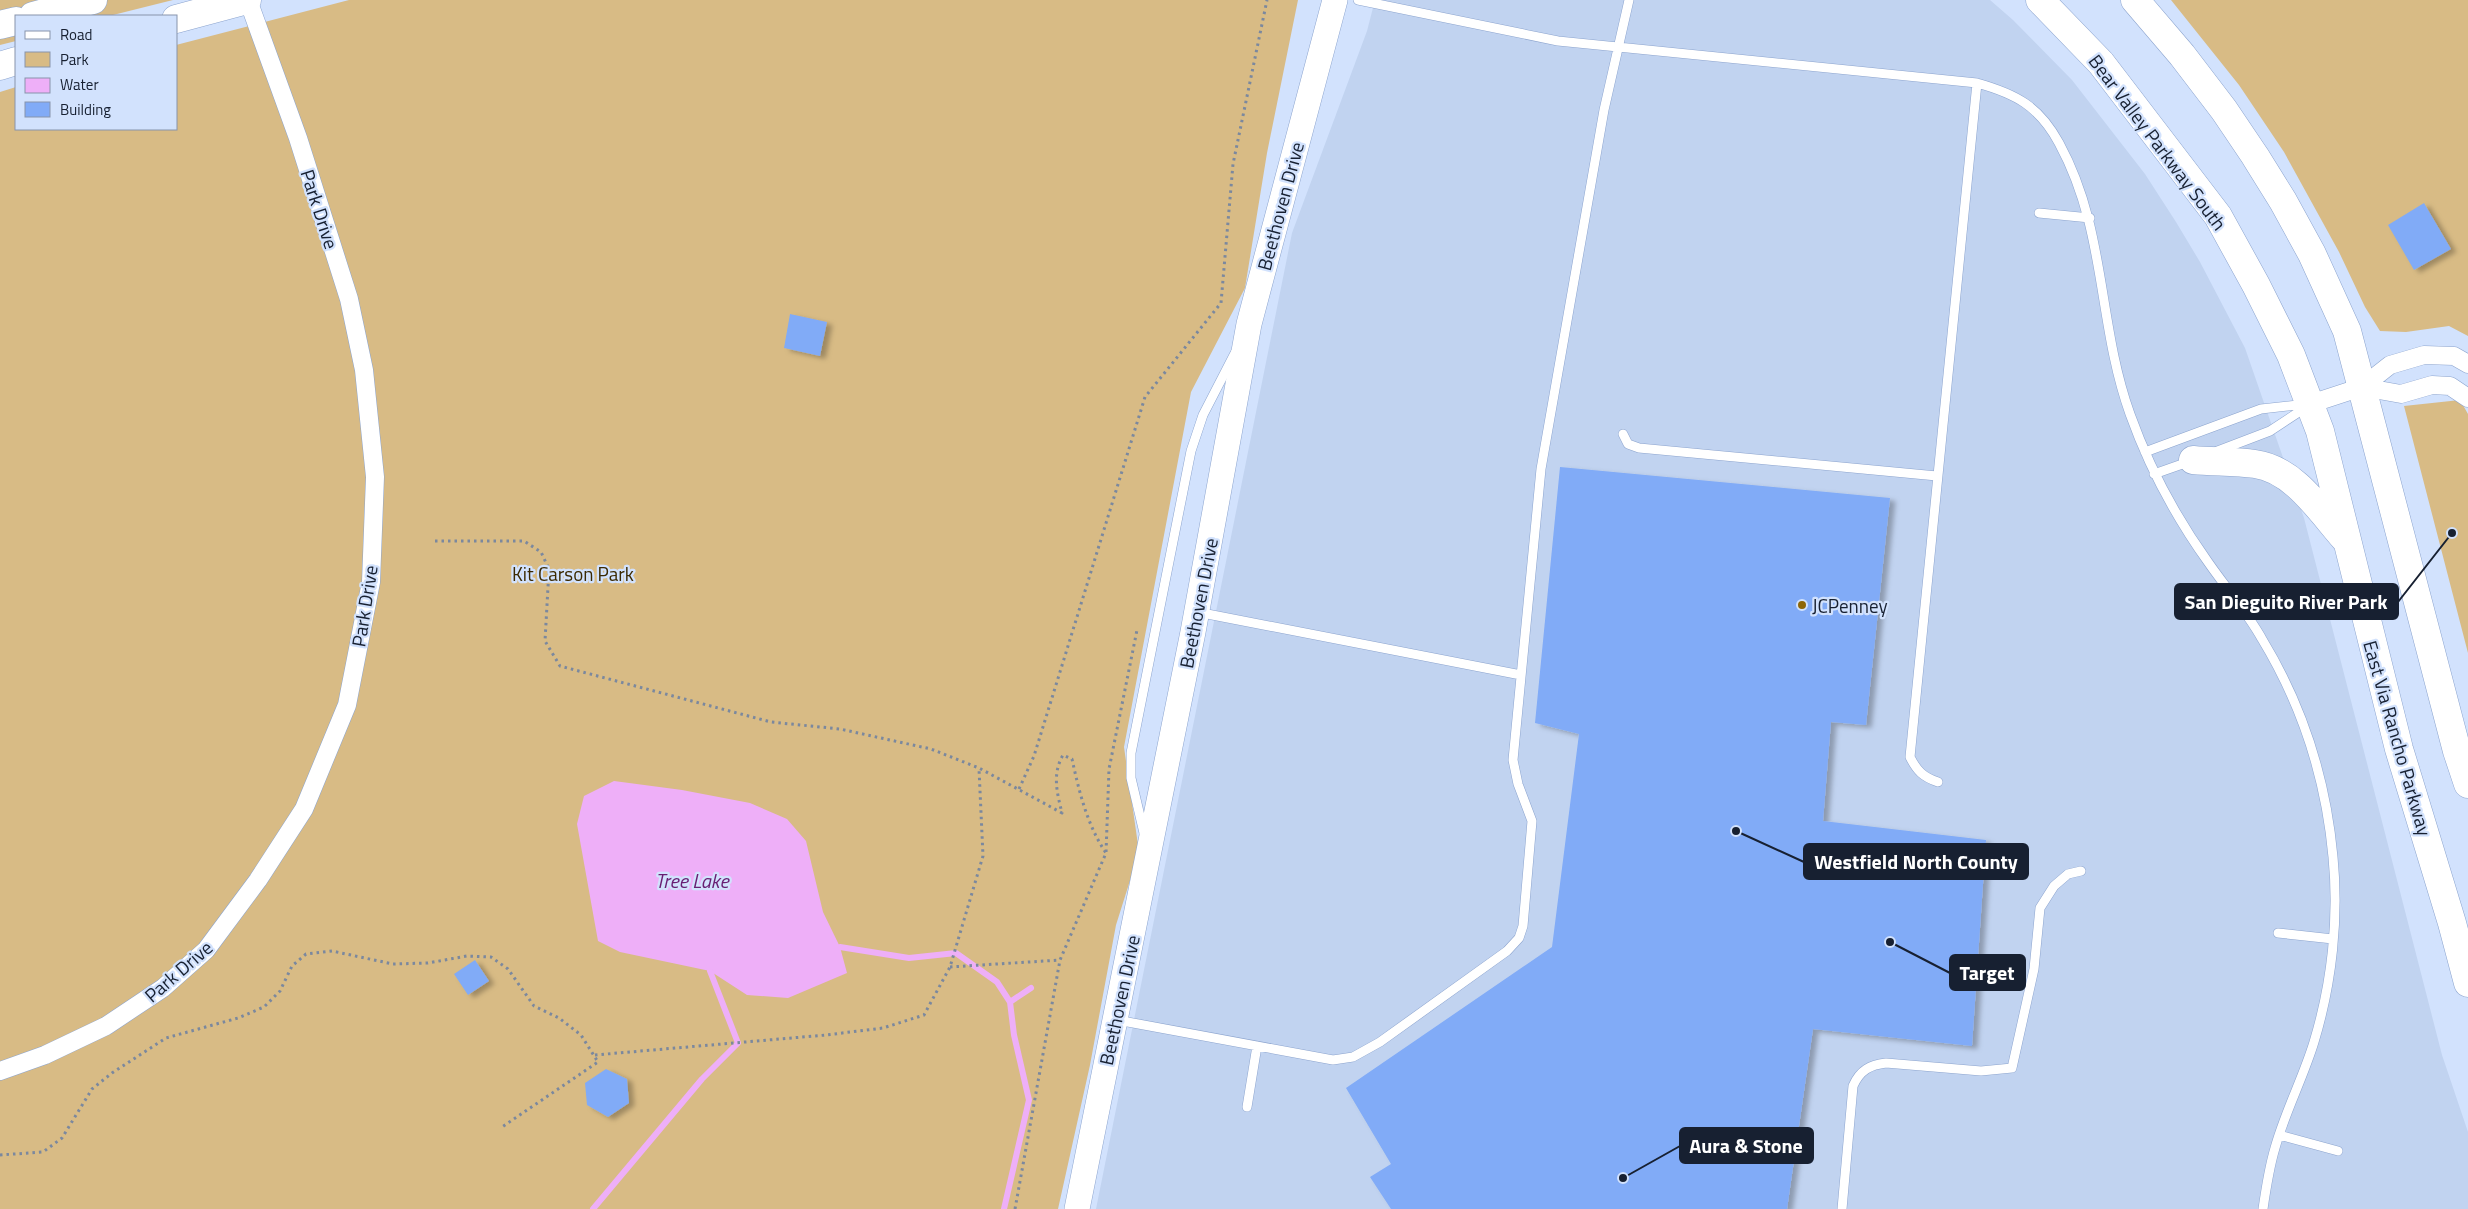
<svg xmlns="http://www.w3.org/2000/svg" width="2468" height="1209" font-family="'Titillium Web',sans-serif">
<defs>
<filter id="shadow"><feDropShadow dx="5.5" dy="3" stdDeviation="2.5" flood-color="#0004"/></filter>
</defs>
<rect width="100%" height="100%" fill="#d2e2fd"/>
<path fill="#c1d3f0" d="M 1375,0 L 1990,0 L 2013,20 L 2072,80 L 2145,174 L 2176,222 L 2200,262 L 2245,348 L 2304,518 L 2442,1055 L 2468,1132 L 2468,1209 L 1096,1209 L 1292,233 L 1367,31 Z"/>
<path fill="#d8bb85" d="M 0,0 L 173,0 L 109,16 L 16,16 L 16,41 L 0,45 Z
M 349,0 L 1298,0 L 1267,153 L 1245,288 L 1191,392 L 1124,747 L 1139,852 L 1116,925 L 1090,1065 L 1058,1209 L 0,1209 L 0,92 L 16,87 L 16,129 L 176,129 L 176,45 Z
M 2171,0 L 2468,0 L 2468,336 L 2449,326 L 2406,332 L 2380,331 L 2365,307 L 2339,252 L 2284,152 L 2239,85 Z
M 2460,400 L 2468,414 L 2468,653 L 2404,406 Z"/>
<path fill="#eeaff8" d="M 614,781 L 682,790 L 750,803 L 787,819 L 806,841 L 823,912 L 840,947 L 847,973 L 788,998 L 747,995 L 710,971 L 620,952 L 598,941 L 577,824 L 584,796 Z"/>
<g fill="none" stroke-linecap="round" stroke-linejoin="round">
<path stroke="#eeaff8" stroke-width="6" d="M 840,947 L 909,958 L 956,953 L 997,982 L 1010,1002 L 1014,1035 L 1029,1100 L 1004,1209
M 1010,1002 L 1031,988
M 593,1209 L 702,1079 L 738,1043 L 710,971"/>
</g>
<path fill="#81abf7" filter="url(#shadow)" d="M 2424,203 L 2451,249 L 2414,270 L 2388,225 Z
M 790,314 L 827,322 L 820,356 L 784,348 Z
M 1560,467 L 1890,498 L 1866,725 L 1831,722 L 1823,821 L 1986,840 L 1972,1046 L 1813,1029 L 1787,1209 L 1391,1209 L 1370,1177 L 1391,1164 L 1346,1088 L 1552,947 L 1579,734 L 1535,723 Z
M 475,960 L 489,981 L 468,995 L 454,974 Z
M 606,1069 L 627,1079 L 629,1103 L 608,1117 L 587,1105 L 585,1083 Z"/>
<g fill="none" stroke-linecap="round" stroke-linejoin="round">
<g stroke="#8ca4ce" stroke-width="10">
<path id="service" d="M 1358,0 L 1558,41 L 1977,83 C 2016,94 2039,106 2059,143 C 2107,231 2097,322 2130,414 C 2149,467 2175,516 2208,562 C 2226,588 2247,612 2262,639 C 2302,705 2326,780 2333,857 C 2339,918 2332,983 2314,1042 C 2303,1078 2285,1112 2275,1148 C 2269,1168 2266,1188 2263,1209
M 2039,213 L 2090,218
M 1623,434 L 1628,444 L 1639,448 L 1937,476
M 2145,452 L 2261,409 L 2307,404
M 2215,452 L 2270,431 L 2308,406
M 2154,474 L 2191,461
M 1197,612 L 1521,675
M 1938,782 C 1923,777 1917,771 1910,757 L 1977,83
M 1144,833 L 1131,778 L 1131,753 L 1191,451 L 1203,415 L 1235,353
M 2278,933 L 2333,939
M 1117,1020 L 1333,1060 L 1353,1057 L 1380,1042 L 1507,951 L 1519,938 L 1523,926 L 1532,821 L 1518,784 L 1513,760 L 1541,469 L 1604,110 L 1629,0
M 1247,1107 L 1257,1046
M 2279,1135 L 2338,1151
M 1842,1209 L 1853,1086 C 1860,1070 1870,1065 1886,1063 L 1981,1071 L 2012,1068 L 2034,969 L 2040,908 L 2054,886 L 2068,874 L 2081,871"/>
</g>
<g stroke="#8ca4ce" stroke-width="19">
<path id="minor" d="M 2362,387 L 2401,394 L 2432,385 L 2450,386 L 2468,398
M 2310,404 L 2362,387 L 2390,365 L 2424,355 L 2454,356 L 2468,364
M 0,1071 L 45,1055 L 106,1026 L 163,988 L 206,950 L 258,880 L 304,809 L 347,705 L 371,582 L 375,477 L 364,370 L 349,299 L 298,138 L 248,0"/>
</g>
<g stroke="#8ca4ce" stroke-width="26">
<path id="secondary" d="M 1077,1209 L 1193,632 L 1249,324 L 1335,0"/>
</g>
<g stroke="#8ca4ce" stroke-width="29">
<path id="primary" d="M 2040,0 L 2101,63 L 2218,216 L 2256,285 L 2291,355 L 2320,431 L 2399,749 L 2452,923 L 2468,983
M 2135,0 L 2182,55 L 2224,110 L 2255,156 L 2283,201 L 2312,254 L 2347,331 L 2457,751 L 2468,784
M 33,16 L 93,0
M 176,19 L 247,0
M 0,25 L 16,21
M 0,66 L 16,61
M 2193,460 C 2213,462 2235,461 2255,464 C 2294,469 2321,512 2345,539"/>
</g>
<path stroke="#7b889e" stroke-width="3" stroke-dasharray="2.5 4" stroke-linecap="butt" d="M 435,541 L 524,541 L 541,552 L 549,569 L 545,641 L 560,666 L 771,722 L 840,729 L 931,749 L 979,768 L 1062,813 C 1057,793 1052,774 1063,755 L 1072,759 C 1079,791 1087,825 1106,853
M 1019,789 L 1034,756 L 1145,397 L 1221,303 L 1233,164 L 1267,0
M 950,967 L 1060,960
M 595,1055 L 826,1035 L 883,1028 L 924,1015 L 950,967 L 983,856 L 979,769
M 0,1155 L 43,1152 L 62,1138 L 92,1089 L 112,1073 L 166,1038 L 238,1018 L 264,1007 L 280,991 L 292,966 L 306,954 L 332,951 L 393,964 L 428,963 L 467,956 L 491,957 L 508,969 L 534,1006 L 559,1018 L 581,1035 L 598,1062 L 502,1127
M 1015,1209 L 1060,960 L 1106,853 L 1109,769 L 1137,630"/>
<use href="#service" stroke="#fff" stroke-width="9"/>
<use href="#minor" stroke="#fff" stroke-width="18"/>
<use href="#secondary" stroke="#fff" stroke-width="25"/>
<use href="#primary" stroke="#fff" stroke-width="28"/>
</g>
<circle fill="#8d6608" stroke="#d2e2fd" stroke-width="2" cx="1802" cy="605" r="5"/>
<g text-anchor="middle" dominant-baseline="central" stroke-width="4.5" stroke-linejoin="round" paint-order="stroke">
<g font-size="19" fill="#172031" stroke="#d2e2fd">
<text transform="translate(2158 142) rotate(53)">Bear Valley Parkway South</text>
<text transform="translate(1280 206) rotate(-75)">Beethoven Drive</text>
<text transform="translate(320 209) rotate(72)">Park Drive</text>
<text transform="translate(1198 603) rotate(-79)">Beethoven Drive</text>
<text transform="translate(364 606) rotate(-81)">Park Drive</text>
<text transform="translate(2398 738) rotate(74)">East Via Rancho Parkway</text>
<text transform="translate(178 971) rotate(-41)">Park Drive</text>
<text transform="translate(1119 1000) rotate(-78)">Beethoven Drive</text>
</g>
<g font-size="19" fill="#3b2901" stroke="#d2e2fd">
<text x="573" y="573">Kit Carson Park</text>
</g>
<g font-size="19" fill="#172031" stroke="#d2e2fd" text-anchor="start">
<text x="1812" y="605">JCPenney</text>
</g>
<g font-size="20" font-style="italic" fill="#681e73" stroke="#d2e2fd">
<text x="692" y="880">Tree Lake</text>
</g>
</g>
<path fill="none" stroke="#172031" stroke-width="2" d="M2452 533L2398 602M1736 831L1804 862M1890 942L1950 973M1623 1178L1680 1146"/>
<g fill="#172031" stroke="#d2e2fd" stroke-width="2">
<circle cx="2452" cy="533" r="5"/>
<circle cx="1736" cy="831" r="5"/>
<circle cx="1890" cy="942" r="5"/>
<circle cx="1623" cy="1178" r="5"/>
</g>
<g fill="#172031" stroke="#172031" stroke-width="2">
<rect x="2175" y="584" width="223" height="35" rx="5"/>
<rect x="1804" y="844" width="224" height="35" rx="5"/>
<rect x="1950" y="955" width="75" height="35" rx="5"/>
<rect x="1680" y="1128" width="133" height="35" rx="5"/>
</g>
<g font-size="20" text-anchor="middle" font-weight="bold" fill="#fff">
<text x="2286" y="609">San Dieguito River Park</text>
<text x="1916" y="869">Westfield North County</text>
<text x="1987" y="980">Target</text>
<text x="1746" y="1153">Aura &amp; Stone</text>
</g>
<rect x="15" y="15" width="162" height="115" fill="#d2e2fd" stroke="#8794ab"/>
<rect x="25" y="31" width="25" height="8" fill="#ffffff" stroke="#8794ab"/>
<text x="60" y="40" font-size="15" fill="#172031">Road</text>
<rect x="25" y="52" width="25" height="15" fill="#d8bb85" stroke="#8794ab"/>
<text x="60" y="65" font-size="15" fill="#172031">Park</text>
<rect x="25" y="78" width="25" height="15" fill="#eeaff8" stroke="#8794ab"/>
<text x="60" y="90" font-size="15" fill="#172031">Water</text>
<rect x="25" y="102" width="25" height="15" fill="#81abf7" stroke="#8794ab"/>
<text x="60" y="115" font-size="15" fill="#172031">Building</text>
</svg>
